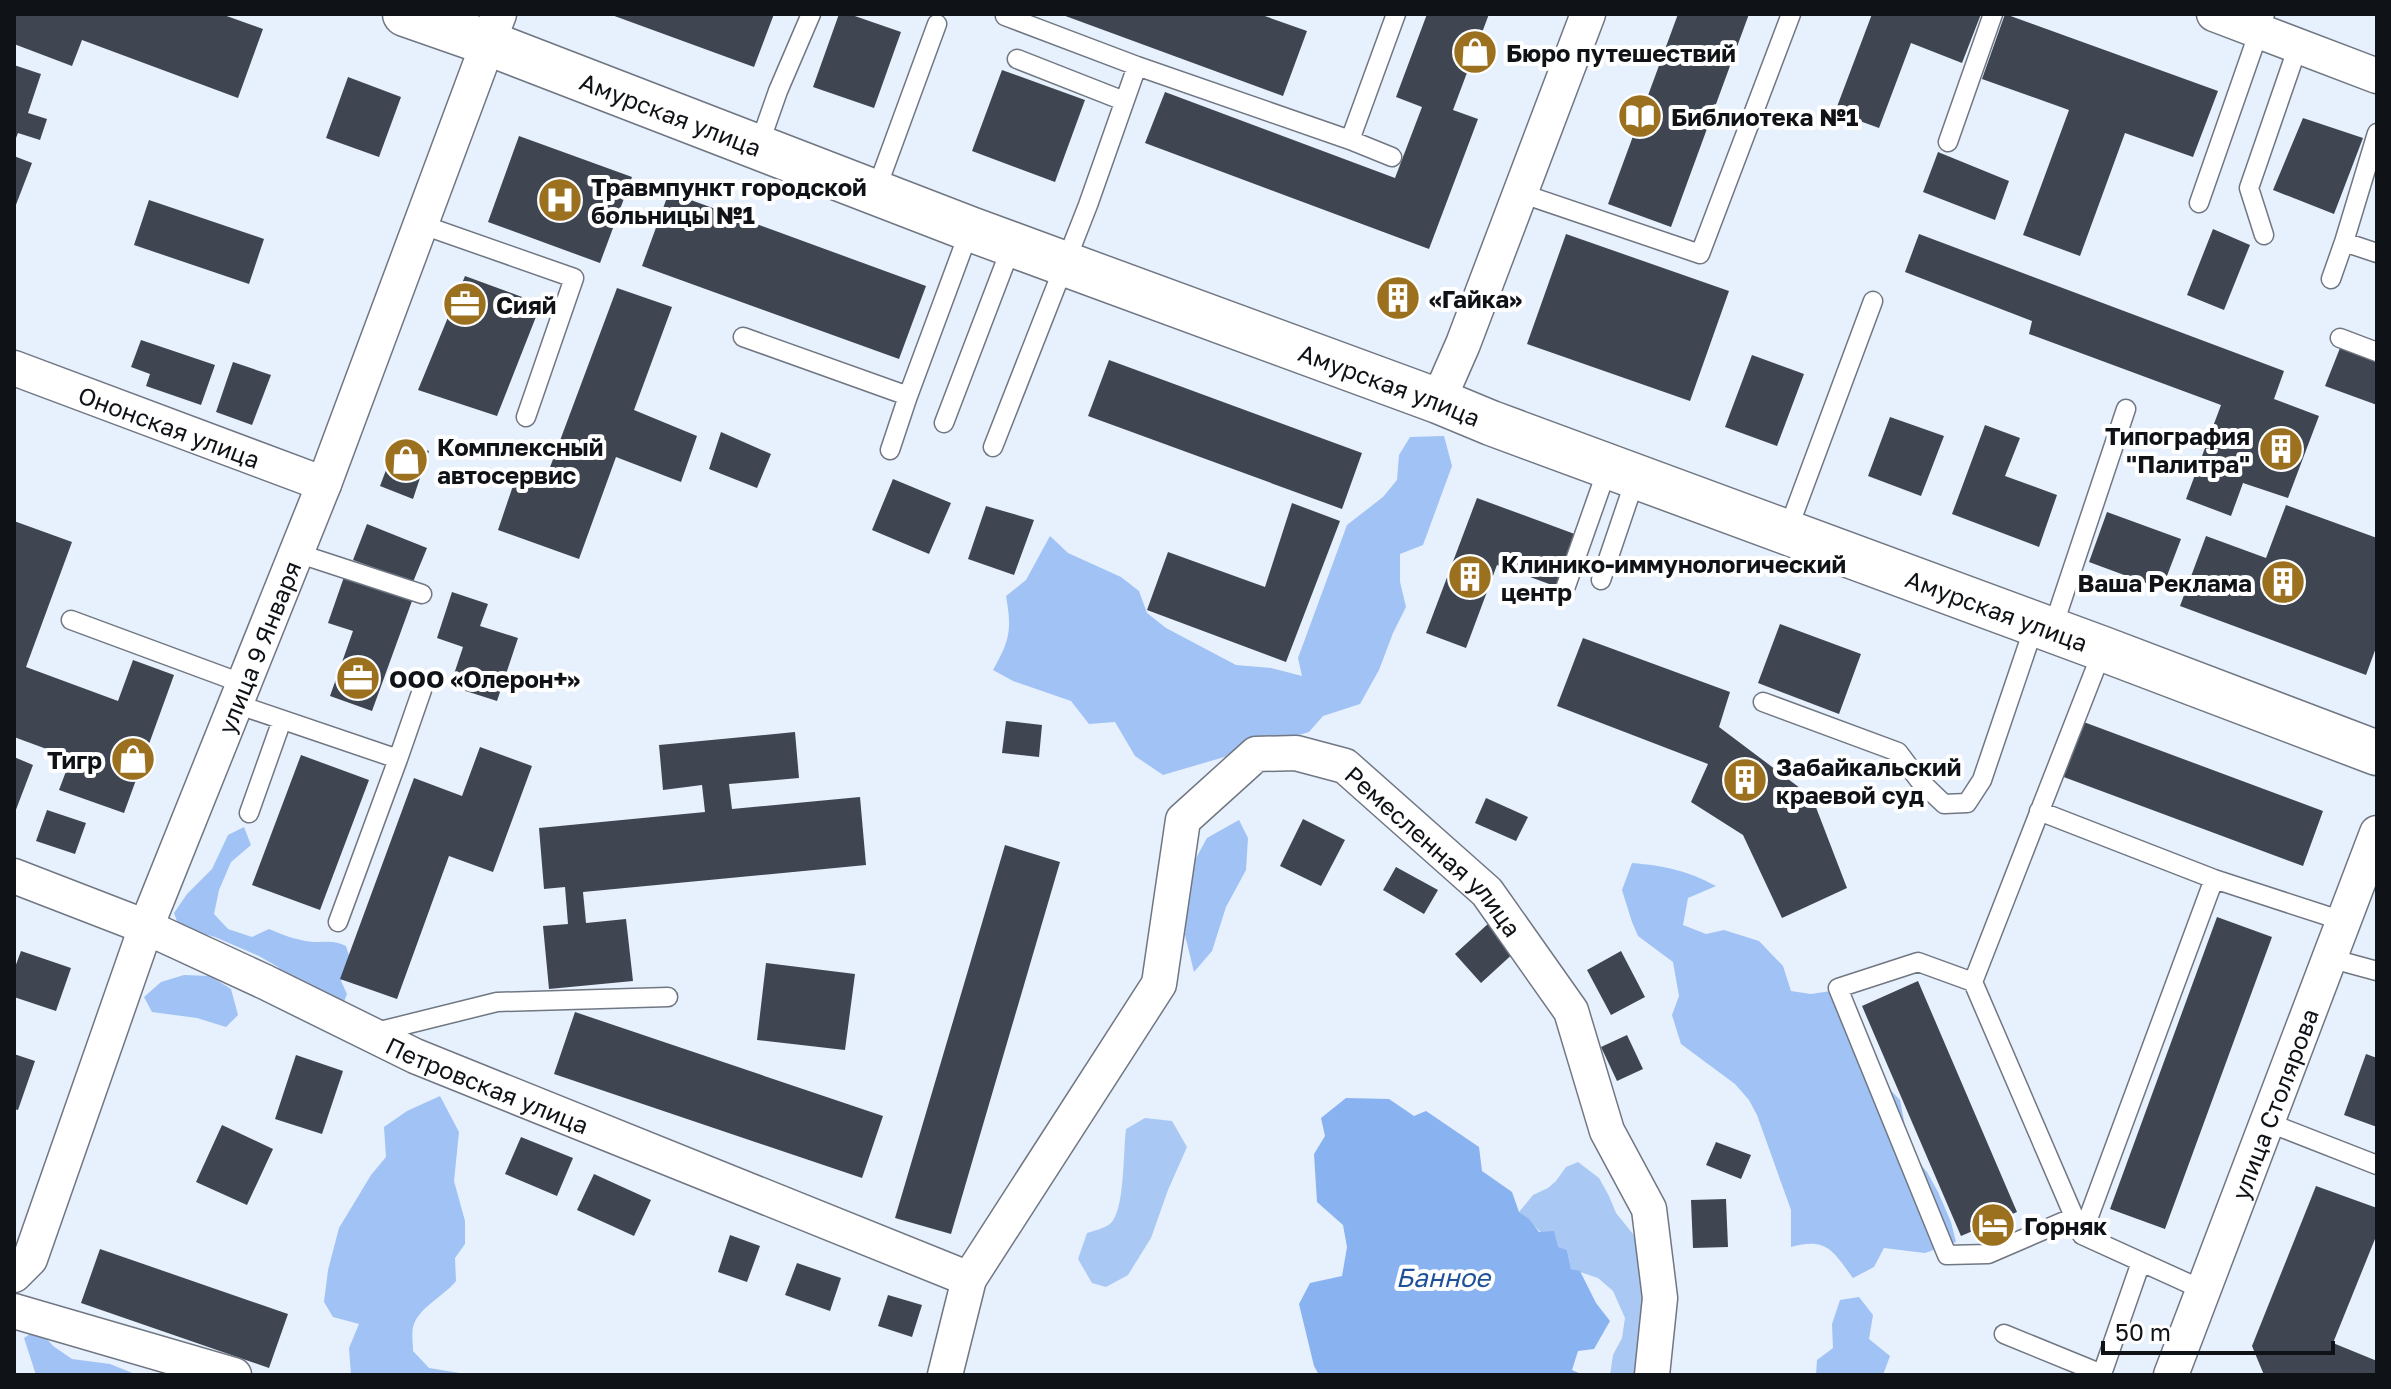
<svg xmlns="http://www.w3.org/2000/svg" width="2391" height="1389" font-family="'Golos Text',sans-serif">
<rect width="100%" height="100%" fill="#e7f0fd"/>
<path fill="#aac8f4" d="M 1145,1118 L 1172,1121 L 1187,1147 L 1168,1190 L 1151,1238 L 1128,1275 L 1106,1287 L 1092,1283 L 1078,1259 L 1087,1233 C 1093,1231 1106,1228 1111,1223 C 1125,1209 1123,1151 1126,1129 Z
M 1578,1162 L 1599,1178 L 1609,1196 L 1616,1213 L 1633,1234 L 1645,1264 L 1643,1375 L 1610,1375 L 1613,1355 L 1622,1338 L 1625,1318 L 1613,1291 L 1598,1278 L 1571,1269 L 1567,1250 L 1558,1248 L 1519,1212 L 1533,1195 L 1548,1188 L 1556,1181 L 1566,1167 Z"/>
<path fill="#a1c2f4" d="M 1444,436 L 1452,466 L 1423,545 L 1400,554 L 1400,582 L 1406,607 L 1393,633 L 1379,670 L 1360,704 L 1323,716 L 1309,732 L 1163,775 L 1135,756 L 1115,722 L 1089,724 L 1071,701 L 1013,681 L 993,670 C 1010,640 1012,630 1006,596 L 1026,580 L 1050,536 L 1068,553 L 1121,577 L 1139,591 L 1147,613 L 1166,628 L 1236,665 L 1271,668 L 1302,676 L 1298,658 L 1347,525 L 1383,497 L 1397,480 L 1399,455 L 1410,437 Z
M 1239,820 L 1248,838 L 1246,870 L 1226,907 L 1212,951 L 1194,972 L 1185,935 L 1190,869 L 1207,838 Z
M 244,827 L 251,845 L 231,862 L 219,890 L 214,914 L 228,929 L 252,937 L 269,929 C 279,933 290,938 301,940 C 319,945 329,938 346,946 L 351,962 L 341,981 L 347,994 L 341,1010 L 296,988 L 278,967 L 259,956 L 215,937 L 179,927 L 174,913 L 187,894 L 212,869 L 228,835 Z
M 1632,863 C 1665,866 1686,870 1716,886 L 1688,898 L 1683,925 L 1706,934 L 1724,930 L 1759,941 L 1783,966 L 1791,991 L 1811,994 L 1831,991 L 1874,1073 L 1900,1100 L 1910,1152 L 1927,1172 L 1938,1192 L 1951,1222 L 1956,1242 L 1925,1253 L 1884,1248 L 1874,1267 L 1853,1278 C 1833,1251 1827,1237 1791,1247 L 1791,1210 L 1757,1115 L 1749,1100 L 1735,1084 L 1681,1044 L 1672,1015 L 1679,996 L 1673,962 L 1638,936 L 1632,922 L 1622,890 Z
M 184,975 L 210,976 L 231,989 L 238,1015 L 226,1027 L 197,1018 L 152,1012 L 144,997 L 161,982 Z
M 440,1096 L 459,1132 L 454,1181 L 465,1221 L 465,1244 L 455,1258 L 456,1281 C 444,1296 421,1306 414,1324 C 411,1331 413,1343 413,1351 L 429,1368 L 472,1375 L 351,1375 L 349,1348 L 359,1324 L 333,1317 L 324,1302 L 328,1270 L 339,1228 L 371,1175 L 386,1157 L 384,1127 L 407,1111 Z
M 1859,1297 L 1873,1315 L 1869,1339 L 1890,1356 L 1883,1375 L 1816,1375 L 1817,1360 L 1833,1348 L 1832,1324 L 1840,1300 Z
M 38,1329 L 53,1346 L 72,1359 L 110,1364 L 135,1374 L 145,1375 L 36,1375 L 24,1338 Z"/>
<path fill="#89b2f0" d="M 1346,1098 L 1389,1099 L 1414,1116 L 1426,1111 L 1479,1147 L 1482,1171 L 1512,1192 L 1519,1212 L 1529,1219 L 1539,1232 L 1554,1231 L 1558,1247 L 1567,1250 L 1571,1269 L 1580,1271 L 1596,1303 L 1610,1321 L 1594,1349 L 1578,1351 L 1572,1370 L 1583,1375 L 1319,1375 L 1314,1366 L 1299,1304 L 1310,1283 L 1342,1276 L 1347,1247 L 1343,1225 L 1317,1202 L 1314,1154 L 1325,1136 L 1321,1118 Z"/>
<path fill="#3f4651" d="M 15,14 L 221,14 L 263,29 L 238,98 L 82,40 L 72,66 L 14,44 Z
M 609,14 L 774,14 L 754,67 Z
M 839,14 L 849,14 L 901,32 L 874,108 L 813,87 Z
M 1060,14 L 1259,14 L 1307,31 L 1283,96 Z
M 1427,14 L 1489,14 L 1453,110 L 1478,119 L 1429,249 L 1145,143 L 1165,92 L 1395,178 L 1422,107 L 1396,97 Z
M 1678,14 L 1749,14 L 1671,227 L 1608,204 Z
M 1872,14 L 1981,14 L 1962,63 L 1911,43 L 1879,128 L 1835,112 Z
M 2005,14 L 2218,91 L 2193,157 L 2125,133 L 2080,256 L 2023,235 L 2069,110 L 1982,79 Z
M 14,65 L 41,74 L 28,113 L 47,119 L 40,140 L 18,133 L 14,143 Z
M 1002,70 L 1085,100 L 1055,182 L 972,151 Z
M 348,77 L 401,97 L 379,157 L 326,138 Z
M 2303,118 L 2363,138 L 2334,214 L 2273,190 Z
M 519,136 L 632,177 L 600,263 L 488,222 Z
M 1938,152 L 2009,181 L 1995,220 L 1923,192 Z
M 14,156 L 32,163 L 14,210 Z
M 669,192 L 926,286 L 899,359 L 642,266 Z
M 149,200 L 264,239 L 249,284 L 134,245 Z
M 2213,229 L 2250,245 L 2224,310 L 2187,295 Z
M 1566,234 L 1729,291 L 1690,401 L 1527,344 Z
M 1919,234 L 2284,371 L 2274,399 L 2319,416 L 2288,498 L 2243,483 L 2231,516 L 2186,499 L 2221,405 L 2029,334 L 2032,321 L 1905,272 Z
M 465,276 L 541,304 L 497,416 L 418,390 Z
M 617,288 L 672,307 L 634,410 L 697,436 L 681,482 L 616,457 L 579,559 L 498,530 L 519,468 L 546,478 Z
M 1399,290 L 1405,294 L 1406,303 L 1398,307 L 1391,302 L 1391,294 Z
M 141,340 L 215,365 L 201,405 L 146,386 L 150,374 L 131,367 Z
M 2340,348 L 2377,362 L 2377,405 L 2325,386 Z
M 1752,355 L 1804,374 L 1777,446 L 1725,427 Z
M 1109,360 L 1362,453 L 1342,509 L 1088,416 Z
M 233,362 L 271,375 L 252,425 L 216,412 Z
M 1890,417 L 1944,436 L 1921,496 L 1868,476 Z
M 1985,425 L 2020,438 L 2005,476 L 2057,495 L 2039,547 L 1952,514 Z
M 721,432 L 771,454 L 757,488 L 709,469 Z
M 397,441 L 429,451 L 413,499 L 380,486 Z
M 893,479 L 951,503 L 929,554 L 872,530 Z
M 1477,498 L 1580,536 L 1560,588 L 1497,565 L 1466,648 L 1426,633 Z
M 1292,503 L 1340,521 L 1286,662 L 1147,610 L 1168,552 L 1265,587 Z
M 2286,505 L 2377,538 L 2377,645 L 2366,675 L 2180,606 L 2206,536 L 2266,558 Z
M 986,506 L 1034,520 L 1014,575 L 968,559 Z
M 2107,512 L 2181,539 L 2162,589 L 2089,562 Z
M 14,521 L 72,542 L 26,667 L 118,701 L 133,660 L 174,675 L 124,813 L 59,790 L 71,758 L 14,737 Z
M 367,524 L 427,548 L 413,582 L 353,560 Z
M 344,577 L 412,601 L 372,711 L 330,696 L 353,631 L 328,623 Z
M 452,592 L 488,604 L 480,626 L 518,638 L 497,701 L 450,686 L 463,647 L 437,638 Z
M 1780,624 L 1861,654 L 1839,714 L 1758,683 Z
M 1583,638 L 1730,692 L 1719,727 L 1812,797 L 1847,888 L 1782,918 L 1743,835 L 1691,802 L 1708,764 L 1557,706 Z
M 1006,721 L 1042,725 L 1039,757 L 1002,753 Z
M 2081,721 L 2323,811 L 2303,866 L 2061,776 Z
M 795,732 L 799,778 L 729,784 L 732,809 L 860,797 L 866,865 L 583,892 L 586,923 L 626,919 L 633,981 L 549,989 L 543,926 L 568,924 L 565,887 L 544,889 L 539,828 L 705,812 L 702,785 L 663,790 L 659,745 Z
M 480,747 L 532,766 L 493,872 L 449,856 L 397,999 L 340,979 L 414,778 L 462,796 Z
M 301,755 L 369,780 L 320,910 L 252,885 Z
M 14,757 L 33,765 L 14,815 Z
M 1486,798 L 1528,817 L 1516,841 L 1475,823 Z
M 47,810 L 86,823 L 75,854 L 36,841 Z
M 1303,819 L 1345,840 L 1321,886 L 1280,866 Z
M 1005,845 L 1060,862 L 951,1234 L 895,1218 Z
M 1396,867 L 1438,890 L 1424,914 L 1383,890 Z
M 2217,917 L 2272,937 L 2165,1229 L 2110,1209 Z
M 1490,922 L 1517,950 L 1481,983 L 1455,954 Z
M 21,951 L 71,968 L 56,1011 L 14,997 L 14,970 Z
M 1621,951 L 1645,997 L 1611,1015 L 1587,970 Z
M 766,963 L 855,974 L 845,1050 L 757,1040 Z
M 1918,981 L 2017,1212 L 1961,1236 L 1862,1006 Z
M 575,1012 L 883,1116 L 862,1178 L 554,1074 Z
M 1627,1035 L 1643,1069 L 1617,1081 L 1601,1047 Z
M 14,1054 L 35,1061 L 18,1110 L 14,1109 Z
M 2366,1054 L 2377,1058 L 2377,1127 L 2344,1115 Z
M 296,1055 L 343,1071 L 322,1134 L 275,1119 Z
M 222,1125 L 273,1149 L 247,1205 L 196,1182 Z
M 521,1137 L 573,1158 L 557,1196 L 505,1174 Z
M 1716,1142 L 1751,1155 L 1741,1179 L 1706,1165 Z
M 594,1174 L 651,1200 L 634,1236 L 577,1210 Z
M 2316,1186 L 2377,1208 L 2377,1234 L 2333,1343 L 2377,1361 L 2377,1375 L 2264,1375 L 2252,1346 Z
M 1726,1199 L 1728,1247 L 1693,1248 L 1691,1200 Z
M 730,1235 L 760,1246 L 747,1282 L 718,1272 Z
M 100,1249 L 288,1314 L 269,1368 L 81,1303 Z
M 797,1263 L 841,1278 L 830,1311 L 785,1295 Z
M 888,1295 L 922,1305 L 912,1337 L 878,1326 Z"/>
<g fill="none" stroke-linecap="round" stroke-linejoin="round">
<g stroke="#707783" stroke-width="21">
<path id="lane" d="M 1005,16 L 1137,66
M 1017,59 L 1124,101
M 2377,133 L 2344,242 L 2377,253
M 1350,140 L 1396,14
M 1948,142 L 1993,14
M 758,148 L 778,91 L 811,14
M 875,193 L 937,24
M 1520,193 L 1700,254 L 1791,14
M 2199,203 L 2265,14
M 420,224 L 574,278 L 526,417
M 2264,235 L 2249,188 L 2298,46
M 2331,279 L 2344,242
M 743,337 L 908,396 L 970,229
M 2340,338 L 2377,352
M 944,423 L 1012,245
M 993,447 L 1088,205 L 1137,66 L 1350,140 L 1392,157
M 890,450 L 908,396
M 1787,532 L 1873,301
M 297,553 L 422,594
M 1601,580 L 1636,477
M 1566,586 L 1608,467
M 71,620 L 244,684
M 2052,630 L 2126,409
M 1763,702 L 1898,752 L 1919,780 L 1944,804 L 1967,803 L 1982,780 L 2035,624
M 236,704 L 398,759 L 338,922
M 398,759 L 422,690
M 2039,811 L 2214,879 L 2343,921
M 249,813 L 282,720
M 2329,958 L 2377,971
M 1973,982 L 1918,962 L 1838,988 L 1947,1255 L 1988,1254 L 2074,1217
M 372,1033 L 497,1002 L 668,997
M 2267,1122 L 2377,1165
M 2082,1235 L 1973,982 L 2103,649
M 2203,1290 L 2082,1235 L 2214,879
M 2004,1334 L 2102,1374 L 2141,1262"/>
</g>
<g stroke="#707783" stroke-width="37">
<g id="street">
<path d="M 2214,14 L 2377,76"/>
<path id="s1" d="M 14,368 L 324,484"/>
<path d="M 1438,401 L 1463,344 L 1588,14"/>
<path id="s2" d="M 14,876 L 146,927 L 265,982 L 415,1056 L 969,1279"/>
<path id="s3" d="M 14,1275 L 30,1259 L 146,927 L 324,484 L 499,14"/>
<path d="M 14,1311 L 234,1375"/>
<path id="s4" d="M 945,1375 L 969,1279 L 1159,984 L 1183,820 L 1256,754 L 1296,753 L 1345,766 L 1487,892 L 1571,1011 L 1607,1131 L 1649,1209 L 1660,1298 L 1652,1375"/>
<path id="s5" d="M 2171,1375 L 2377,833"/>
</g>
</g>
<g stroke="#707783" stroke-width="47">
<g id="secondary">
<path id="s6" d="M 405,14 L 488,43 L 970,229 L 1438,401 L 1491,423 L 2103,649 L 2377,753"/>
</g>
</g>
<use href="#lane" stroke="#fff" stroke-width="18"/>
<use href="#street" stroke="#fff" stroke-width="34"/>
<use href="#secondary" stroke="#fff" stroke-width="44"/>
</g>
<defs>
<g id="shop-disc" transform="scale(2.3)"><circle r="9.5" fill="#9b701f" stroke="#fff"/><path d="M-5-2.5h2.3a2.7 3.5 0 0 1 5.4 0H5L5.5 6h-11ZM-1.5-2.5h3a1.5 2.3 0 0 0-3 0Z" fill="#fff"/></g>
<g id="library-disc" transform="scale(2.3)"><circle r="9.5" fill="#9b701f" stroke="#fff"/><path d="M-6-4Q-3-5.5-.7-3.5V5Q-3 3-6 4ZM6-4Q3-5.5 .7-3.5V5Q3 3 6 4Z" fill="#fff"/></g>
<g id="hospital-disc" transform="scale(2.3)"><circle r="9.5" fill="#9b701f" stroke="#fff"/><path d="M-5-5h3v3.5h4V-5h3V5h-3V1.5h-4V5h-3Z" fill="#fff"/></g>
<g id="building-disc" transform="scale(2.3)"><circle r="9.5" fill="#9b701f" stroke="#fff"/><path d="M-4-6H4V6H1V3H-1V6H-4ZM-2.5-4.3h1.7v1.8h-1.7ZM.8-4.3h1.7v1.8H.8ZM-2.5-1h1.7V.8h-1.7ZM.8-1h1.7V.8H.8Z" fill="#fff"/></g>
<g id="office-disc" transform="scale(2.3)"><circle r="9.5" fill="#9b701f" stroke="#fff"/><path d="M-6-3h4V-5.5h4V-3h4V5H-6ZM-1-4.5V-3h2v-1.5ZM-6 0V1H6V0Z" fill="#fff"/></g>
<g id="hotel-disc" transform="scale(2.3)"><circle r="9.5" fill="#9b701f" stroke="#fff"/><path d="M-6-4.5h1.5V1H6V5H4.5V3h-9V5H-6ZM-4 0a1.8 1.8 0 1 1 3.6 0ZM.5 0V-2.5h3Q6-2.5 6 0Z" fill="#fff"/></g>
</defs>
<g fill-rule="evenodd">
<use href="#shop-disc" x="1475" y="52"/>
<use href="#library-disc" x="1640" y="116"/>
<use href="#hospital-disc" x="560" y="200"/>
<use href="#building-disc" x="1398" y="298"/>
<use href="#office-disc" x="465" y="304"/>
<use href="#building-disc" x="2281" y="449"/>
<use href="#shop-disc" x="406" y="460"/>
<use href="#building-disc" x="1470" y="577"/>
<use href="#building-disc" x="2283" y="582"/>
<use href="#office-disc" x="358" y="678"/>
<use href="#shop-disc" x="133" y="759"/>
<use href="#building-disc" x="1745" y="780"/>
<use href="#hotel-disc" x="1993" y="1225"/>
</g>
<g text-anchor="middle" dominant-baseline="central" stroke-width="8" stroke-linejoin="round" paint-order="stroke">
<g font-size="24" font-weight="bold" fill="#0f1216" stroke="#fff" text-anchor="start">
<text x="1506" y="52">Бюро путешествий</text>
<text x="1671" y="116">Библиотека №1</text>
<text x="591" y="186">Травмпункт городской<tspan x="591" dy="28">больницы №1</tspan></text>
<text x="1429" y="298">«Гайка»</text>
<text x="496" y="304">Сияй</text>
<text x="2250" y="435" text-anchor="end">Типография<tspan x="2250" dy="28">"Палитра"</tspan></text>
<text x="437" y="446">Комплексный<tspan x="437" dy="28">автосервис</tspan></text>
<text x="1501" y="563">Клинико-иммунологический<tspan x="1501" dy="28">центр</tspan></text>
<text x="2252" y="582" text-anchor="end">Ваша Реклама</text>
<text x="389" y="678">ООО «Олерон+»</text>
<text x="102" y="759" text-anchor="end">Тигр</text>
<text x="1776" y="766">Забайкальский<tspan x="1776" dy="28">краевой суд</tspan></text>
<text x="2024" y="1225">Горняк</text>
</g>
<g font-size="24" fill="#0f1216" stroke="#fff">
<text stroke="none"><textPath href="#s6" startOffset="284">Амурская улица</textPath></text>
<text stroke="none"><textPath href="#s6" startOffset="1052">Амурская улица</textPath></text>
<text stroke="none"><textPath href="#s1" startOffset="166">Ононская улица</textPath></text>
<text stroke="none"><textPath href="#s6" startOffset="1700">Амурская улица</textPath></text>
<text stroke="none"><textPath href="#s3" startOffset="676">улица 9 Января</textPath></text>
<text stroke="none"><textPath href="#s4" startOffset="928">Ремесленная улица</textPath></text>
<text stroke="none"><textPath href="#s2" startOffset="518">Петровская улица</textPath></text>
<text stroke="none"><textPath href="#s5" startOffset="290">улица Столярова</textPath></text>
</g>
<g font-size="26" font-style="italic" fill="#1f519a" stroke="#fff">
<text x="1443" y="1277">Банное</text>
</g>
</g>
<rect width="2391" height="1389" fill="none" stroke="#0f1216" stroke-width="32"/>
<path d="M2103 1341v12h230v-12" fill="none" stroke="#0f1216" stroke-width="4"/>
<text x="2115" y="1341" font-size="24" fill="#0f1216" stroke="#ffffff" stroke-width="6" paint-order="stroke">50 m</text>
</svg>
